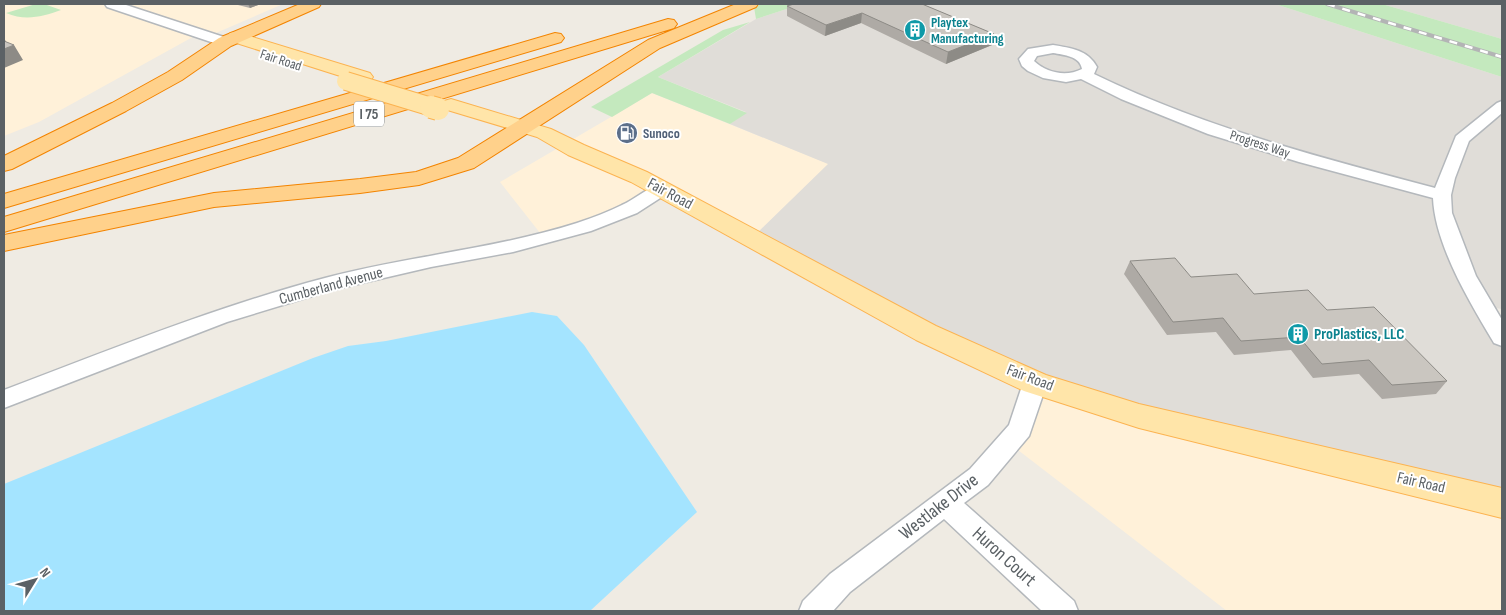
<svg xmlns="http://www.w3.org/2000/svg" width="1506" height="615" font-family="'Sofia Sans Condensed',sans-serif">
<rect width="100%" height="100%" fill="#efebe3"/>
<path fill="#fff1d9" d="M 4,4 L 283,4 L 209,36 L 200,33 L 39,122 L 4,136 Z
M 652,93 L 829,164 L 752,238 L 662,189 L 544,238 L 500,182 Z
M 1035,383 L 1139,416 L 1502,503 L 1502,611 L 1227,611 L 1009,443 Z"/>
<path fill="#e0ddd8" d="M 802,4 L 1275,4 L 1502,77 L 1502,309 L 1482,306 L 1502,338 L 1502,503 L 1139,416 L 1056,389 L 752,238 L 828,164 L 730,124 L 746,112 L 658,77 L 756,19 Z
M 1382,4 L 1502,4 L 1502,39 Z"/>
<path fill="#c4e9be" d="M 36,4 L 44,4 L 61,10 C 42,17 25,21 6,13 Z
M 762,4 L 802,4 L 756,19 L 754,7 Z
M 1275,4 L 1382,4 L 1502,39 L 1502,77 Z
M 750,22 L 658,77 L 747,113 L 730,124 L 652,93 L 612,117 L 591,107 L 723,30 Z"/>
<path fill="#a4e4ff" d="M 532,312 L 557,316 L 584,345 L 697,512 L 590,611 L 4,611 L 4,484 L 313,358 L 348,346 L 386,341 Z"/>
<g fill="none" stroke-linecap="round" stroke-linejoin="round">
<g stroke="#b4b8bc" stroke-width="3">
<path id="minor" d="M 105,4 L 123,4 L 230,39 L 232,42 L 230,45 L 220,45 L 107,7 Z
M 1053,45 C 1071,48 1088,50 1097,67 L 1094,74 C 1203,127 1318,157 1435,188 L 1456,136 L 1497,103 L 1502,101 L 1502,113 L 1469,141 L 1455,178 L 1451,195 L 1452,213 L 1476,276 L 1502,320 L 1502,346 L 1494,343 C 1470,303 1435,245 1433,198 L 1299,162 L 1208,134 L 1121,99 L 1081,79 L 1066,82 L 1043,78 L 1028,71 L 1022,66 L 1019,59 L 1028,49 ZM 1053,53 C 1064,55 1080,56 1082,69 C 1066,77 1047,73 1034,61 L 1037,56 Z
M 662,184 L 668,185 L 671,189 L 668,193 L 637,213 L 591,231 L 513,252 L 431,267 L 332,290 L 227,322 L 4,408 L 4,390 C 110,350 215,307 325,278 C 408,256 495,249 577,223 C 592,218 608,212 622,205 C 636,199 647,187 662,184 Z
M 1035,374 L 1043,377 L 1047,383 L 1029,436 L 988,485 L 964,503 L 1074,601 L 1078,611 L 1042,611 L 944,519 L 850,592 L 833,611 L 799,611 L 803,601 L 830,574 L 970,469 L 1009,425 L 1023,383 L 1027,377 Z"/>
</g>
<g stroke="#fcb350" stroke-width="2">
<path id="major" d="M 236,32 L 370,73 L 373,77 L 370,81 L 363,83 L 356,81 L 230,41 L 227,37 L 230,33 Z
M 451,99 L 551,129 L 584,145 L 647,172 L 936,326 L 1046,375 L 1139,404 L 1502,488 L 1502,518 L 1139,428 L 1024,391 L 916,340 L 631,182 L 568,155 L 537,137 L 444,109 L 441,105 L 444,101 Z"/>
</g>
<g stroke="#f38400" stroke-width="2">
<path id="highway" d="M 300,4 L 321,4 L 319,7 L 231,46 L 182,80 L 126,111 L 12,169 L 4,171 L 4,156 L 112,103 L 168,72 L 219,38 Z
M 736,4 L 758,4 L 756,7 L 660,48 L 474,168 L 419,185 L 360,193 L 214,207 L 4,251 L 4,235 L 214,193 L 360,179 L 416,172 L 458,158 L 648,40 Z
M 668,19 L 674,20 L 677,24 L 674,28 L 4,232 L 4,217 Z
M 555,33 L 561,34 L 564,38 L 561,42 L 4,208 L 4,194 Z"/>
</g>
<use href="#minor" fill="#fff" fill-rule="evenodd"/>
<use href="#major" fill="#ffe5a9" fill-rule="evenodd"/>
<use href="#highway" fill="#ffd18b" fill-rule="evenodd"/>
<g stroke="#b3b4b5" stroke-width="4">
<path id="rail" d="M 1327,4 L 1502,57"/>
</g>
<use href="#rail" stroke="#fff" stroke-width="2.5" stroke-dasharray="8" stroke-linecap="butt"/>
<g stroke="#fcb350" stroke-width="20" stroke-linecap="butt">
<path id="major-bridge-far1" d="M 346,81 L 435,108"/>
</g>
<g stroke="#fcb350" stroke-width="24" stroke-linecap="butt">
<path id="major-bridge" d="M 431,107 L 438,109"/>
</g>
<use href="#major-bridge-far1" stroke="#ffe5a9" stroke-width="18"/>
<use href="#major-bridge" stroke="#ffe5a9" stroke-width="22"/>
</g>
<path fill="#aeaaa5" d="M 234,4 L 261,4 L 250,8 Z
M 922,4 L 994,34 L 992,45 L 946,64 L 861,23 L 825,36 L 787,16 L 787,6 Z
M 1130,261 L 1254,294 L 1327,310 L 1447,381 L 1436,394 L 1382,399 L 1359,374 L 1313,378 L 1291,350 L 1234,355 L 1216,332 L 1167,335 L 1124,274 Z"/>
<path fill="#8d8b86" d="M 248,4 L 261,4 L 250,8 Z
M 862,13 L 861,23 L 825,36 L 826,25 Z
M 994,34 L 992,45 L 946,64 L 948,52 Z
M 4,38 L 9,47 L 14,45 L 23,60 L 4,68 Z"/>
<path fill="#cac6c0" stroke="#8d8b86" d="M 794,4 L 922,4 L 994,34 L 948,52 L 862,13 L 826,25 L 787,6 Z
M 4,41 L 14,45 L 4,49 Z
M 1175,258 L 1191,277 L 1237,274 L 1254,294 L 1308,290 L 1327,310 L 1374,307 L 1447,381 L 1392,385 L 1369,360 L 1322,364 L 1299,337 L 1241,341 L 1223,318 L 1173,322 L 1130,261 Z"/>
<defs>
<g id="building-disc" transform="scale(1.125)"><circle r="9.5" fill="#0f9aa8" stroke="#fff"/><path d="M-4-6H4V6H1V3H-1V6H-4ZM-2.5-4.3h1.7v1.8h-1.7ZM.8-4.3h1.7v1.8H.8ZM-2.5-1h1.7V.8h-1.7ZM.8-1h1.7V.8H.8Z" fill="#fff"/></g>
<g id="fuel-disc" transform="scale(1.125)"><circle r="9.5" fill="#5c6f8a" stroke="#fff"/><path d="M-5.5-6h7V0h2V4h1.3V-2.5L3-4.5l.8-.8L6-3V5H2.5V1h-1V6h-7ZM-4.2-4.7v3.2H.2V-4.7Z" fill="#fff"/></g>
</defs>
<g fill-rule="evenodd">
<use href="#building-disc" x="915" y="30"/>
<use href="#fuel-disc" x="627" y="133"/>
<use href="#building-disc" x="1298" y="334"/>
</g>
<g text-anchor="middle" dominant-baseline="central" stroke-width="4" stroke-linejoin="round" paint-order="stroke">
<g font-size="14" font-weight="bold" fill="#0d838f" stroke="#fff" text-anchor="start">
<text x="931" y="22">Playtex<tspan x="931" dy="16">Manufacturing</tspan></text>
</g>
<g font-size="14" fill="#5b6165" stroke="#fff">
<text transform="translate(281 60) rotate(18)">Fair Road</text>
<text transform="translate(1260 144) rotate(18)">Progress Way</text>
</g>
<g font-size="14" font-weight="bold" fill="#4e5e75" stroke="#fff" text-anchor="start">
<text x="643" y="133">Sunoco</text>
</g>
<rect fill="#fff" stroke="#8c9093" stroke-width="1" x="354" y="101.5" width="30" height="25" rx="4"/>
<g font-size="15" font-weight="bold" fill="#5b6165">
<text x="369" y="114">I 75</text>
</g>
<g font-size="16" fill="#5b6165" stroke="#fff">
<text transform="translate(670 194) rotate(28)">Fair Road</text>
<text transform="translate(331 286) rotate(-15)">Cumberland Avenue</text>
<text transform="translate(1030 378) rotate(21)">Fair Road</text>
<text transform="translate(1421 483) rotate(13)">Fair Road</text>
</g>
<g font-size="16" font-weight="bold" fill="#0d838f" stroke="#fff" text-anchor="start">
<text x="1314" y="334">ProPlastics, LLC</text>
</g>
<g font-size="19" fill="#5b6165" stroke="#fff">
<text transform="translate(939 507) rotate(-38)">Westlake Drive</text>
<text transform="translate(1004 557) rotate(42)">Huron Court</text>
</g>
</g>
<rect width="1506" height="615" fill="none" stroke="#5b6165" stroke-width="10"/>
<g transform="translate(35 580) rotate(53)" stroke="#ffffff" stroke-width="4" paint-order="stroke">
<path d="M0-4L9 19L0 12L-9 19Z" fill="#5b6165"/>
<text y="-8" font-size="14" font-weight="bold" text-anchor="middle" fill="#5b6165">N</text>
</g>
</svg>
